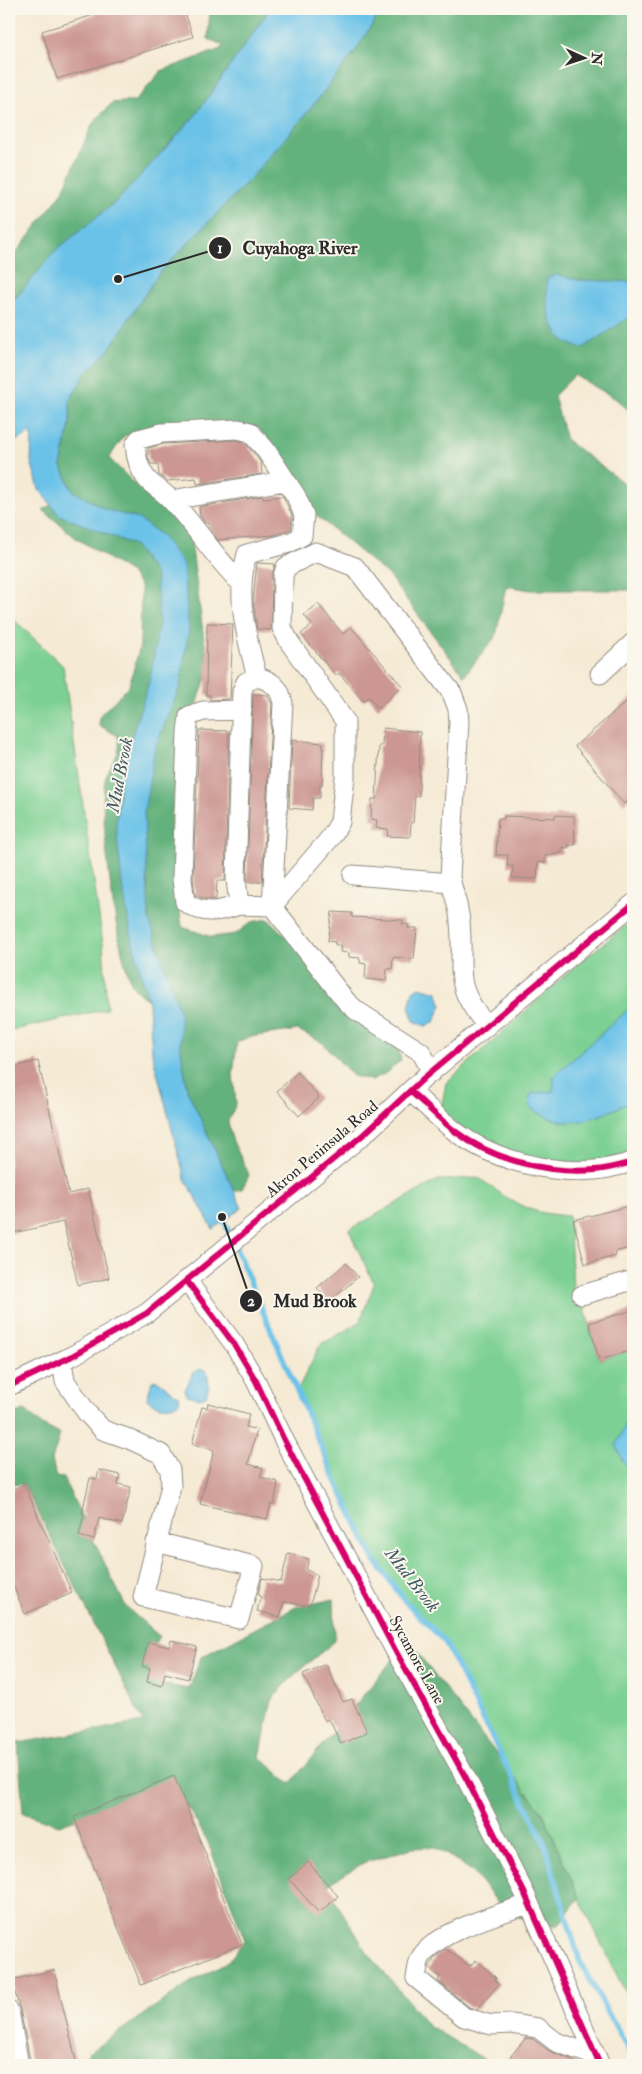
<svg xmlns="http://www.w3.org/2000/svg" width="642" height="2074" font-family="'IM FELL Double Pica',serif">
<rect width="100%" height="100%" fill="#fbf7ec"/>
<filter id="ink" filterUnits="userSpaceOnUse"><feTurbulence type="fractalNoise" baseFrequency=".02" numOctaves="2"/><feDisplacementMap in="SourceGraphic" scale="10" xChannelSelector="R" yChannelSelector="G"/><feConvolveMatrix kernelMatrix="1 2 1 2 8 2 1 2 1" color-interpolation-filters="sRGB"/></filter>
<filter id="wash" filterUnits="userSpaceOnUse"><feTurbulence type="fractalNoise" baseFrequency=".0096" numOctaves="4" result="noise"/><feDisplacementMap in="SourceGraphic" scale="20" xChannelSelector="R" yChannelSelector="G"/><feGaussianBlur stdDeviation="1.12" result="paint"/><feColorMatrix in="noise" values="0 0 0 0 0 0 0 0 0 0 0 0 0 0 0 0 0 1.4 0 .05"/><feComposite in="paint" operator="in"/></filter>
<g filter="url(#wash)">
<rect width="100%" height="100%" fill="#f5ead4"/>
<path fill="#7bd093" stroke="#537e5f" d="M 9,615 L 63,666 L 103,944 L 107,1009 L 9,1031 Z
M 633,920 L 633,1154 L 579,1164 L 529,1158 L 467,1134 L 441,1109 L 446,1083 L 580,962 Z
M 479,1178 C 514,1203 525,1213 569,1216 L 573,1288 L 576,1307 L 584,1305 L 599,1360 L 633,1350 L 633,2008 L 579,1898 L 543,1813 L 507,1768 L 445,1642 L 405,1601 L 374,1559 L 335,1479 L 297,1391 L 320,1345 L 360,1322 L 374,1284 L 349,1230 L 438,1180 Z"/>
<path fill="#64b27d" stroke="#486e54" d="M 210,9 L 270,9 L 194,117 L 118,200 L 55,251 L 9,306 L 9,262 L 62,193 L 93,123 L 112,103 L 135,101 L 161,71 L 221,49 L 223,45 L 208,39 Z
M 382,9 L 633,9 L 633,414 L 616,399 L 575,375 L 554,396 L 566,440 L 633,490 L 633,590 L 530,590 L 506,586 L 496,636 L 464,676 L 388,575 L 312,512 L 250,428 L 159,427 L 124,436 L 109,458 L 146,495 L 190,534 L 208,670 L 196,709 L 178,752 L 170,832 L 182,927 L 212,937 L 236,934 L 251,922 L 268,919 L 397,1044 L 401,1060 L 386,1073 L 372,1080 L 353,1076 L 323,1043 L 298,1030 L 249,1037 L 237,1042 L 233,1074 L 236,1104 L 228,1121 C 231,1145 241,1154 249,1175 L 242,1189 L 234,1191 L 187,1090 L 181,1050 L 173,1015 C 163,1009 141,997 135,989 C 117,966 100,818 104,786 C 105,770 117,760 119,748 C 120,745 118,739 118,736 L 99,725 L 100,715 L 129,686 L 140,646 L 141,588 L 131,573 L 76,538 L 43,510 L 72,490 L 61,465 L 70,424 L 70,400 L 85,374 L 107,352 L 159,273 L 250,179 L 311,108 L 356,50 Z
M 24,1410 L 44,1426 L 60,1434 L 52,1460 L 56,1477 L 63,1478 L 126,1607 L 159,1636 L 146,1660 L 150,1668 L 147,1682 L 189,1689 L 201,1657 L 296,1607 L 334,1599 L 335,1641 L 295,1674 L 272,1699 L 260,1757 L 290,1784 L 409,1640 L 429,1668 L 543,1813 L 579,1898 L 557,1927 L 507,1914 L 472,1871 L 435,1847 L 412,1848 L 363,1863 L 326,1886 L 368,1953 L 429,2026 L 494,2065 L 88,2065 L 88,2053 L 189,1983 L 227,1963 L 245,1940 L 207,1840 L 173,1783 L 59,1825 L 23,1813 L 18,1743 L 143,1722 L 24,1484 L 9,1485 L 9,1415 Z"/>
<path fill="#6bc2e8" stroke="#4b768a" d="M 270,9 L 382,9 L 356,50 L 311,108 L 250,179 L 159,273 L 107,352 L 85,374 L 70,400 L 70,424 L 61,465 L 72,490 L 104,509 L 139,519 L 162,536 L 183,564 L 189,630 L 180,687 L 155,748 L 144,812 L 149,919 L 180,1014 L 181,1050 L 187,1090 L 242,1208 L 213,1229 L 185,1179 L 152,1053 L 149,1003 L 132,939 L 122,884 L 116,825 L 122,766 L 150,679 L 159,622 L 156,575 L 134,545 L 59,515 L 39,489 L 31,461 L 32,432 L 9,445 L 9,306 L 55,251 L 118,200 L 194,117 Z
M 557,275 L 578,280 L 633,282 L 633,315 L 583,348 C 578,346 569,345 565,341 C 547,327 546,298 547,278 Z
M 419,987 L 437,992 L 442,1005 L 434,1022 L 426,1026 L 414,1021 L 409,1007 L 413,991 Z
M 633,1005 L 633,1101 C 594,1118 569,1135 530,1107 L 529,1099 L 532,1093 L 553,1091 L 554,1076 Z
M 201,1369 L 207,1371 L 209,1386 L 206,1396 L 199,1398 L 187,1395 L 185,1390 L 193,1373 Z
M 157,1380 L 178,1396 L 180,1401 C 171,1410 155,1407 147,1399 L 152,1381 Z
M 628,1419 L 633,1420 L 633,1472 L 623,1462 L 616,1445 Z"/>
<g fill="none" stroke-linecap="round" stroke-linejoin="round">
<path stroke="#6bc2e8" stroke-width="5.5" d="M 221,1214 L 335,1479 L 374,1559 L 405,1601 L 445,1642 L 544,1842 L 580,1962 L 633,2058"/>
</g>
<g id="blocks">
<path fill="#cc9792" d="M 113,9 L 184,9 L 193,37 L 57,79 L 42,31 Z
M 237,440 L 244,442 L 256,456 L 261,463 L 262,474 L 197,484 L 196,478 L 167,481 L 159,475 L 158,464 L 151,464 L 148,457 L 148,448 L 164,444 Z
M 263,496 L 263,498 L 283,496 L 292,515 L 291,529 L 274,535 L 218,540 L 209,529 L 209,522 L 205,523 L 200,516 L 199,507 Z
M 257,563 L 275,564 L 272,576 L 271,630 L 257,629 L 253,600 Z
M 318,604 L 343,634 L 351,627 L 402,686 L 378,708 L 369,697 L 363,701 L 339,673 L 336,676 L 301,634 L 312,625 L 304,615 Z
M 207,623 L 233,624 L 230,699 L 210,700 L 210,695 L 206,695 Z
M 253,694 L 267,695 L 272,704 L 262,882 L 251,882 L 248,881 L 247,879 Z
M 633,696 L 633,796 L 624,804 L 575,746 Z
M 383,728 L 420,732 L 419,796 L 415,796 L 413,823 L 411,823 L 410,837 L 387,836 L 388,829 L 376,828 L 377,820 L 371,819 L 372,799 L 376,799 L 379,746 L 382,746 Z
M 199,730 L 229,731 L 225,881 L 217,881 L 216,899 L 205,899 L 195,895 L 193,878 Z
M 292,740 L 323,743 L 322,785 L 320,785 L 320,798 L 313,798 L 312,810 L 289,808 Z
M 555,815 L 574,816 L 575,845 L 568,845 L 568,848 L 562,847 L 562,853 L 545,856 L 545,863 L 538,862 L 537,879 L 512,878 L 513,866 L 507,866 L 508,855 L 496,855 L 498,819 L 504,819 L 504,816 L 555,818 Z
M 332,912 L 352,913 L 352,917 L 403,920 L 402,924 L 408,924 L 408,928 L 417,928 L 414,959 L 393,957 L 392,969 L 387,969 L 386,981 L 365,979 L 366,964 L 360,963 L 360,958 L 349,957 L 349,953 L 340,952 L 341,945 L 335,945 L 335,942 L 328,941 Z
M 38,1061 L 69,1194 L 88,1189 L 109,1278 L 78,1285 L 63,1222 L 9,1234 L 9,1068 Z
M 298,1072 L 319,1098 L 299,1116 L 277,1091 Z
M 633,1205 L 633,1247 L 615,1252 L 616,1256 L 585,1264 L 573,1220 Z
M 346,1263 L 358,1277 L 329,1302 L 317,1288 Z
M 633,1310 L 633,1350 L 599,1360 L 589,1323 Z
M 208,1403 L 249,1414 L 246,1427 L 257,1430 L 248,1464 L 263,1468 L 260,1477 L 278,1482 L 274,1505 L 271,1504 L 267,1519 L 200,1504 L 214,1450 L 192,1444 L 202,1407 L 207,1408 Z
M 99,1470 L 120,1475 L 118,1484 L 131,1487 L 122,1524 L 99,1518 L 94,1540 L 79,1536 L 84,1514 L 82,1513 L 90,1478 L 97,1479 Z
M 24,1484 L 72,1593 L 25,1614 L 9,1576 L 9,1491 Z
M 288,1553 L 309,1559 L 306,1570 L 318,1575 L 310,1606 L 284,1602 L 280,1617 L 257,1611 L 261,1596 L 258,1594 L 262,1578 L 281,1582 Z
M 171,1640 L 197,1647 L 188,1679 L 165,1673 L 162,1686 L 147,1682 L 150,1668 L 142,1666 L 148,1642 L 169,1647 Z
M 326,1664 L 343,1702 L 352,1699 L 367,1732 L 341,1744 L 329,1719 L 325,1721 L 303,1674 Z
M 174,1776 L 242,1944 L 141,1985 L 74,1817 Z
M 308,1862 L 338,1896 L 319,1913 L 289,1879 Z
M 446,1949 L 470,1966 L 476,1960 L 496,1978 L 495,1980 L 499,1984 L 477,2009 L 469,2007 L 438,1981 L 440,1977 L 429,1968 L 435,1957 Z
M 54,1970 L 77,2065 L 31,2065 L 20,2009 L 11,1980 Z
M 526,2038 L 533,2039 L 549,2051 L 570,2059 L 578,2065 L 518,2065 L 509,2058 Z"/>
</g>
</g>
<g filter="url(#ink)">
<use href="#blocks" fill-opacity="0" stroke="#908a80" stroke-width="1"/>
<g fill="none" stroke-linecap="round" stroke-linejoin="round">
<g stroke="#908a80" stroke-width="21">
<path id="minor" d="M 171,500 L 285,481
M 241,583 C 214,557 195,525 169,498 C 162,490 152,486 146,478 C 139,469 136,456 135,445 L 139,439 L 162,433 L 238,429 L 250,432 L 265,449 L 296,496 L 304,515 L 302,536 L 289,543 L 247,554 C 235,597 246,635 257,677
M 600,674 L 633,643
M 353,875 L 451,883
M 239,905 C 219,912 202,915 185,902 L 182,879 L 187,732 L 189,716 L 203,711 L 242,710
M 432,1072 L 421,1052 L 357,1011 L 346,1001 L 272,906 L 239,905 L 236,879 L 242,691 L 246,682 L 257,677 C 273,681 280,688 283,703 L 272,906 L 331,837 L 340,822 L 345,777 L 345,721 L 290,643 L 282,628 L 283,576 L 286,567 L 316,552 L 355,567 L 452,693 L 458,709 L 459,722 L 450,877 C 453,893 459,906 460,922 C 465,973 450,982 487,1026
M 410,1091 C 425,1104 440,1120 456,1132 C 493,1160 549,1174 595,1170 C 608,1169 621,1165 633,1162
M 187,1281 L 234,1344 L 256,1381 L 284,1440 L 396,1652 L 466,1778 L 525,1894 L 600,2065
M 582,1295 L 633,1280
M 62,1361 L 65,1381 L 87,1413 L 103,1430 L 129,1439 L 161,1454 L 170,1470 L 171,1486 L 143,1597 L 239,1619 L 254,1566 L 156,1542
M 9,1386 L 72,1356 L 147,1313 L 364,1134 L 425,1077 L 633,904
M 529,1904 C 502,1913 433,1932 420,1959 C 418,1964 417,1972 416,1978 L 464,2017 L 491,2025 L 511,2024 L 538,2028 L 556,2042 L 596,2056
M 9,2011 L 19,2065"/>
</g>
<use href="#minor" stroke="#fff" stroke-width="19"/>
<g stroke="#fbf7ec" stroke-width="9">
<path id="cycleway" d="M 410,1091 C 425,1104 440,1120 456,1132 C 493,1160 549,1174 595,1170 C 608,1169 621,1165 633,1162
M 187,1281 L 234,1344 L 256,1381 L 284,1440 L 396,1652 L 466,1778 L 525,1894 L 600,2065
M 9,1386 L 72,1356 L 147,1313 L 364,1134 L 425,1077 L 633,904"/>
</g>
<use href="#cycleway" stroke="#d6006c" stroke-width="6"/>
</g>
</g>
<g text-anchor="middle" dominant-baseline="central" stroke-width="4" stroke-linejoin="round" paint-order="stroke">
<g font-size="16" fill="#2b2b2b" stroke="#fbf7ec">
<text transform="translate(322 1149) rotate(-40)">Akron Peninsula Road</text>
<text transform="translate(417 1660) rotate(61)">Sycamore Lane</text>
</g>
<g font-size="18" font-style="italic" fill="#3e5864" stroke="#fbf7ec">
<text transform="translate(120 775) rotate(-79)">Mud Brook</text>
<text transform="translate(412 1580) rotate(52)">Mud Brook</text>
</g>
</g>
<path fill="none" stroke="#2b2b2b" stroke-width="2" d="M118 279L220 248M222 1217L251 1301"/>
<g fill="#2b2b2b" stroke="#fbf7ec" stroke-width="2">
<circle cx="118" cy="279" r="5"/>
<circle cx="222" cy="1217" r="5"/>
<circle cx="220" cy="248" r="12"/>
<circle cx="251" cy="1301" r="12"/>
</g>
<g font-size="15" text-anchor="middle" font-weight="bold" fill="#fff">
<text x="220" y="253">1</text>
<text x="251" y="1306">2</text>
</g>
<g font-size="18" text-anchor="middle" font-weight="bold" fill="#2b2b2b" stroke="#fbf7ec" stroke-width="4" stroke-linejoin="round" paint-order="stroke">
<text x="300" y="254">Cuyahoga River</text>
<text x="315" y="1307">Mud Brook</text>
</g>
<rect width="642" height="2074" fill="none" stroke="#fbf7ec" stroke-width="30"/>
<g transform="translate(584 58) rotate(93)" stroke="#fbf7ec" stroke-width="4" paint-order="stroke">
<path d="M0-4L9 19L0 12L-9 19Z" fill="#2b2b2b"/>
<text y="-8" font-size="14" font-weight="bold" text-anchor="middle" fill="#2b2b2b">N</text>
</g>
</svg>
